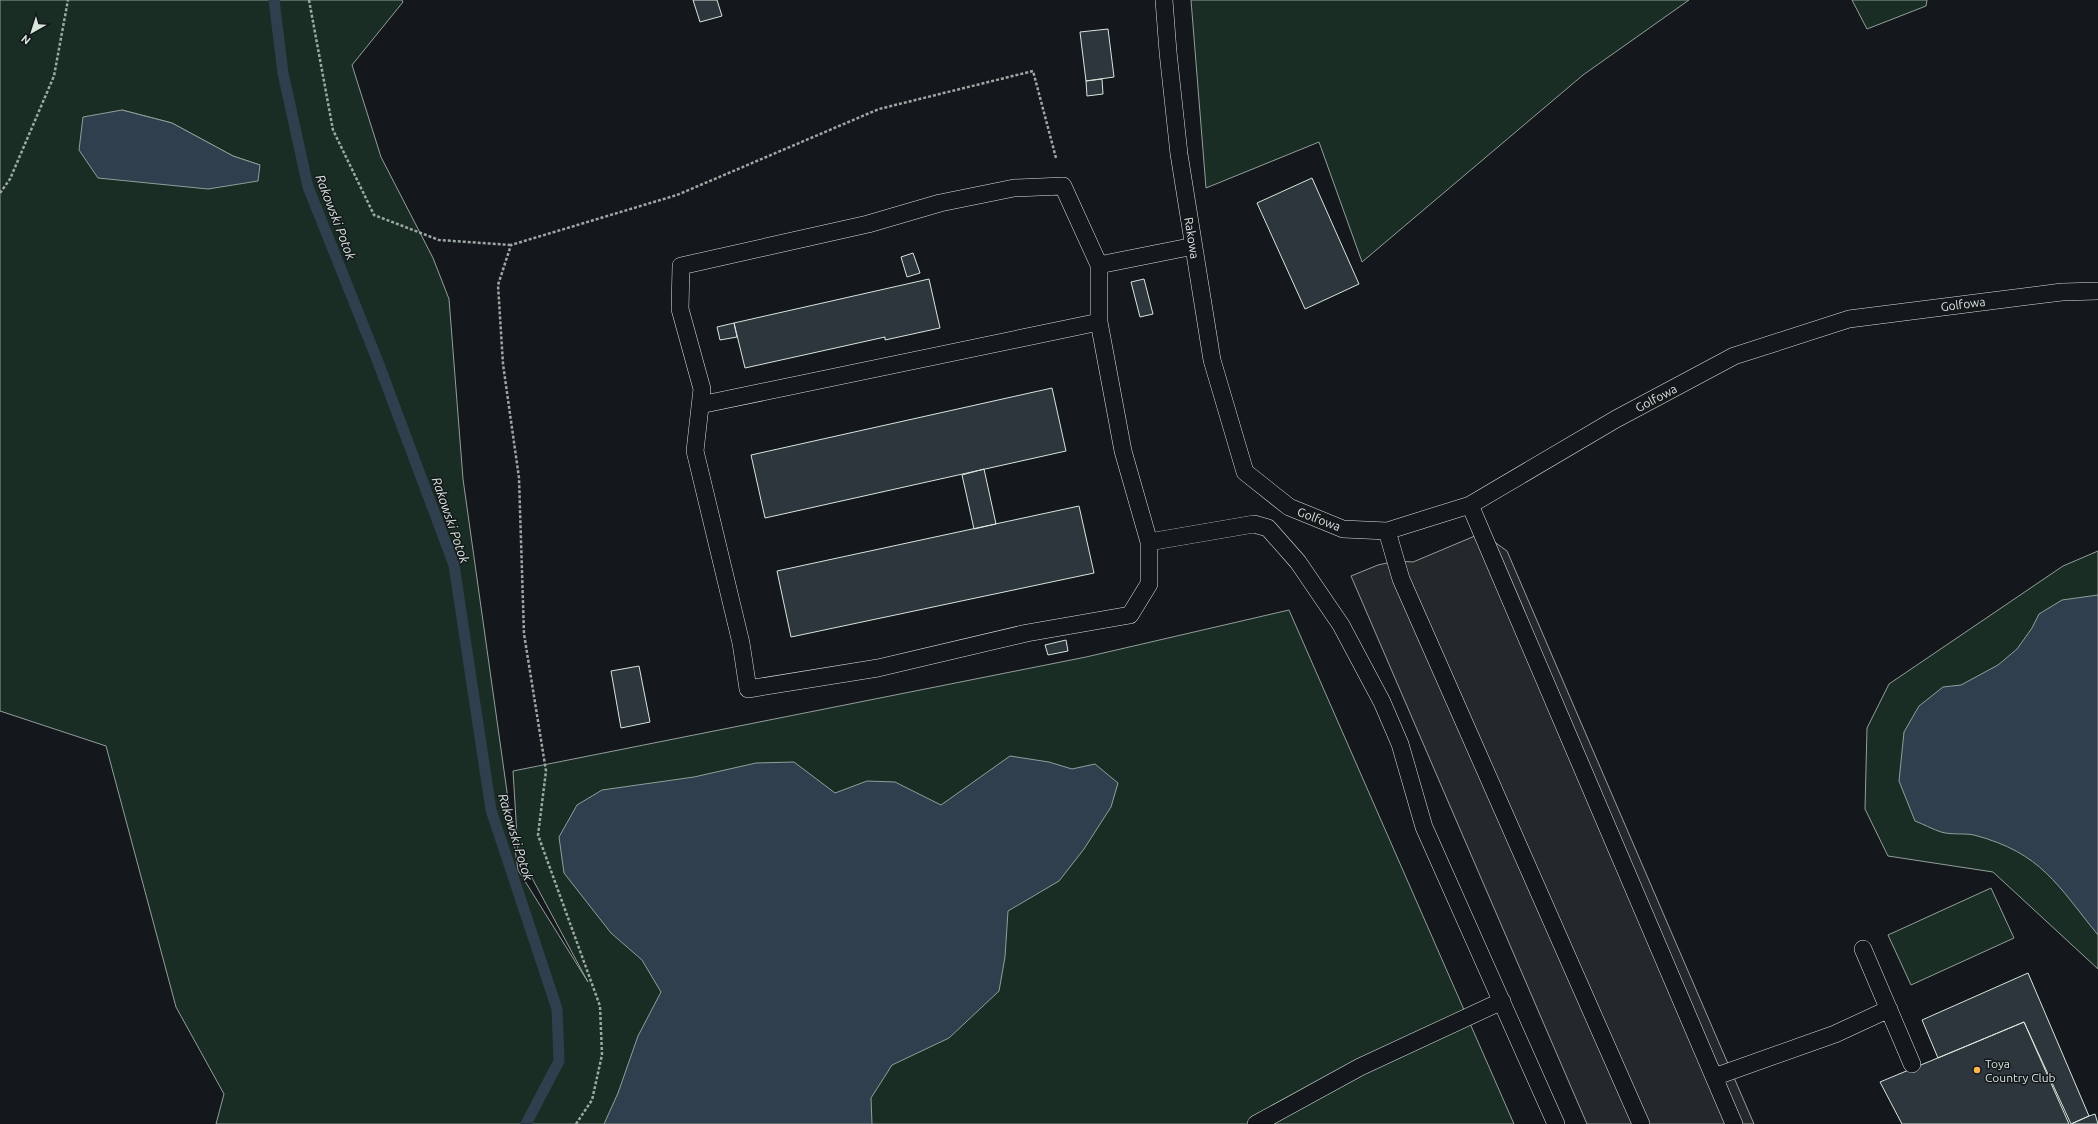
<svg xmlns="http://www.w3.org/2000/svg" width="2098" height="1124" font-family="Ubuntu,sans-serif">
<rect width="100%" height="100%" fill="#14181c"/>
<path fill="#1a2d24" stroke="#939e99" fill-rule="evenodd" d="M 0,0 L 402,0 L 403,2 L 352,65 L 381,157 L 433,258 L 449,299 L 463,479 L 518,870 L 588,982 L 518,852 L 513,771 L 1086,657 L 1289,610 L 1514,1124 L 216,1124 L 224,1094 L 176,1007 L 106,746 L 0,711 ZM 122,110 L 172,123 L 233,156 L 260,165 L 208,189 Z
M 1191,0 L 1689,0 L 1583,75 L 1362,262 L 1319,142 L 1206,188 Z
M 1852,0 L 1927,0 L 1926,6 L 1867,29 Z
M 2098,551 L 2098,969 L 1993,872 L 1888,856 L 1865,809 L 1867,728 L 1889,684 L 2063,566 Z
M 1991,888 L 2014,938 L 1911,985 L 1888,935 Z"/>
<path fill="#24282b" stroke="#939e99" d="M 1482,533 L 1507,551 L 1754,1124 L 1587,1124 L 1351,576 L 1378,565 L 1396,561 L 1413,562 Z"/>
<path fill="#2f3f4d" stroke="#939e99" d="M 122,110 L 172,123 L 233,156 L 260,165 L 258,181 L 208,189 L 98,178 L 79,150 L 83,117 Z
M 2098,595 L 2098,935 C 2057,885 2042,853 1974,835 C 1964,833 1951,835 1941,832 C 1932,829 1923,824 1915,821 L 1899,781 L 1904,732 L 1919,706 L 1943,687 L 1961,685 L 1998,665 L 2017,649 L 2032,628 L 2039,614 L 2062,600 Z
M 1010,756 L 1049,762 L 1072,769 L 1095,764 L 1118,783 L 1111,807 L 1084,849 L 1059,881 L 1008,911 L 1005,957 L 999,991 L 949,1038 L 892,1065 L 871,1098 L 872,1124 L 604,1124 L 618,1093 L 638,1036 L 661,992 L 642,960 L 611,933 L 564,873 L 559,837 L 577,805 L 602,790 L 694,777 L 756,763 L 794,762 L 835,793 L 867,781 L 895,782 L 941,805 Z"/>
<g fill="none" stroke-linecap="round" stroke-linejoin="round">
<path stroke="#2f3f4d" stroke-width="11" d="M 274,0 L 283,73 L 308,187 L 378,362 L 454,565 L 491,810 L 557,1009 L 559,1061 L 526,1124"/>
</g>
<path fill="#2c363c" stroke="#d8e6dc" d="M 693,0 L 717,0 L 722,16 L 700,22 Z
M 1108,29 L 1114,77 L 1086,81 L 1080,32 Z
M 1102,79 L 1103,94 L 1087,96 L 1086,81 Z
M 1312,178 L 1359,284 L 1305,309 L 1257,203 Z
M 913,253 L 920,273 L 907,277 L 901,257 Z
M 929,279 L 940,328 L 885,340 L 885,337 L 745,368 L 734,323 Z
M 1144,279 L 1153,314 L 1140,317 L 1131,282 Z
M 734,323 L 737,337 L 720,340 L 717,327 Z
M 1052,388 L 1066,451 L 765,518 L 751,455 Z
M 984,469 L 996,524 L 974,529 L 962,475 Z
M 1079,506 L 1094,573 L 791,637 L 777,571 Z
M 1066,640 L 1068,651 L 1048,655 L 1045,645 Z
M 639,666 L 650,722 L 621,728 L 611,671 Z
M 2028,973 L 2089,1116 L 2071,1124 L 2024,1022 L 1938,1058 L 1922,1020 Z
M 2024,1022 L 2069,1124 L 1902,1124 L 1880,1082 Z
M 2095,1114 L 2098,1124 L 2071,1124 L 2089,1116 Z"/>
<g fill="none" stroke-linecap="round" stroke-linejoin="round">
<g stroke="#d8e6dc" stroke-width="18">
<path id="service" d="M 1164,0 L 1168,52 L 1179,154 L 1212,360 L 1245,472 L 1289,507 L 1343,529 L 1387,531 L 1470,505 L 1616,419 L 1734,356 L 1849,319 L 2062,292 L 2098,291
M 1099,265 L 1063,186 L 1014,188 L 940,203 L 868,224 L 681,266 L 680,309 L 702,389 L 695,451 L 741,643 L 748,689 L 878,668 L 1027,633 L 1130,615 L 1149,584 L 1149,542 L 1123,451 L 1099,322 L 1099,265 L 1194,246
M 700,405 L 1099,322
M 1470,505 L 1734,1124
M 1387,531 L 1401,579 L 1641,1124
M 1149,542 L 1254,524 L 1268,528 L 1298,562 L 1341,625 L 1382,702 L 1400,744 L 1424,827 L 1556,1124
M 1863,949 L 1912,1064
M 1714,1077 L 1835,1034 L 1889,1009
M 1256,1124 L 1360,1067 L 1502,1001"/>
</g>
<path stroke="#9da8a2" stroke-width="2.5" stroke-dasharray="3 2" stroke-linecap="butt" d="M 309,0 L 333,130 L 374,215 L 439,240 L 511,245
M 0,193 L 10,179 L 54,76 L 68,0
M 576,1124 L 592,1100 L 602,1055 L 600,1006 L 538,835 L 546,771 L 524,634 L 519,478 L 503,364 L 498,285 L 511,245 L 677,195 L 879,109 L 1033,71 L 1056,158"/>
<use href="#service" stroke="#14181c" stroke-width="17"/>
</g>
<circle fill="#ffb74d" stroke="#14181c" stroke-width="1.5" cx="1977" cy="1070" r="4"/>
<g text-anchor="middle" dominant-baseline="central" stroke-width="3" stroke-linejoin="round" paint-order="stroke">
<g font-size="12" fill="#d8e6dc" stroke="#14181c">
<text transform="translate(1192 238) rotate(81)">Rakowa</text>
<text transform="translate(1963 304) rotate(-7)">Golfowa</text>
<text transform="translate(1656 398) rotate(-28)">Golfowa</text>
<text transform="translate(1319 519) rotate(21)">Golfowa</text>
</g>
<g font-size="12" fill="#d8e6dc" stroke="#14181c" text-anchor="start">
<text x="1985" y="1063">Toya<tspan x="1985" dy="14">Country Club</tspan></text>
</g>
<g font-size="13" font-style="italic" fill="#d8e6dc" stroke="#14181c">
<text transform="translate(336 217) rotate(69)">Rakowski Potok</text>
<text transform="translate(451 520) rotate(71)">Rakowski Potok</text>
<text transform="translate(516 837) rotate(73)">Rakowski Potok</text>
</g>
</g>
<g transform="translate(32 32) rotate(219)" stroke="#14181c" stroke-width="3" paint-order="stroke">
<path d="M0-3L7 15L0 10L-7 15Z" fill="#d8e6dc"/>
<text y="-6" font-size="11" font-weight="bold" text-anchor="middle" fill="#d8e6dc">N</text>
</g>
</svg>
